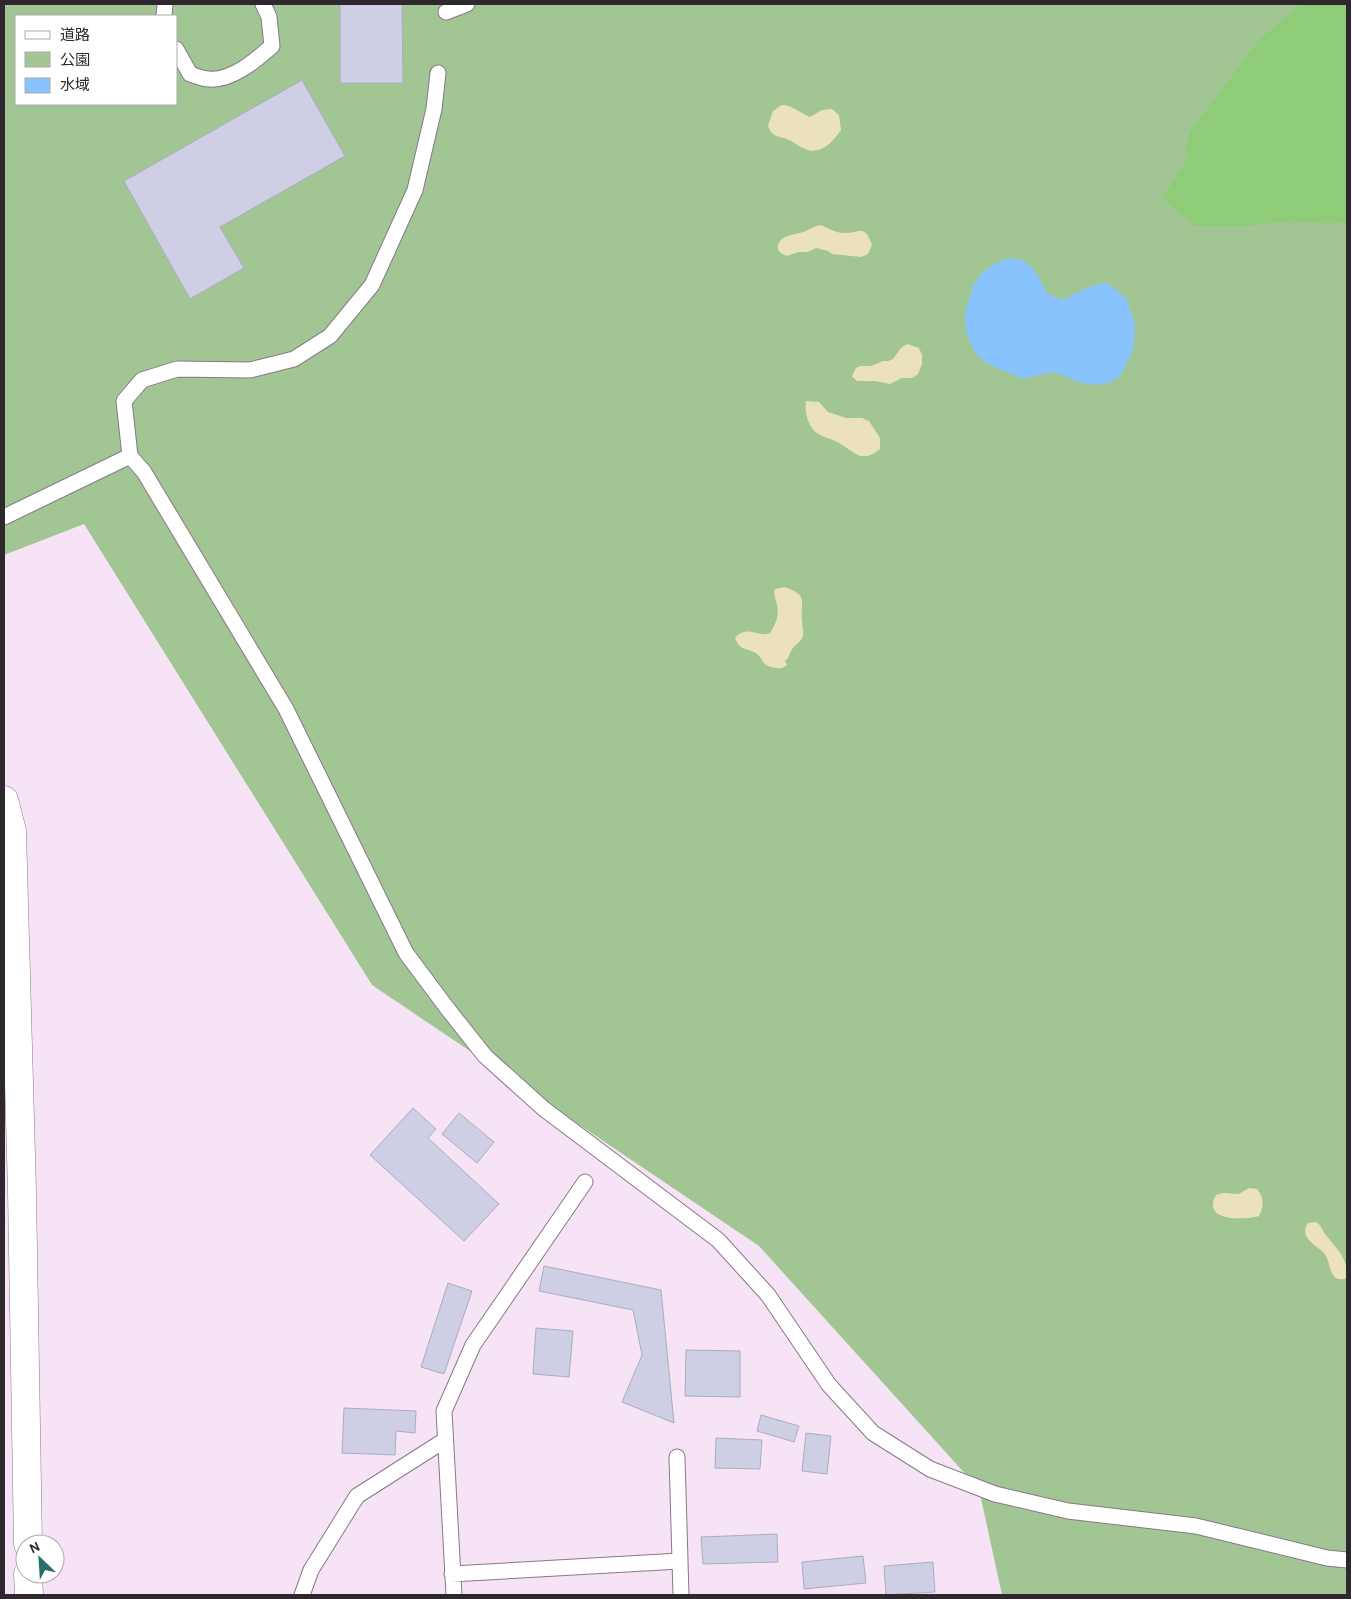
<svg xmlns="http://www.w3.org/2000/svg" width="1351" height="1599" font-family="Karla,'Noto Sans JP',sans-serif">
<rect width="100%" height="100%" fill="#f6e4f6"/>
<path fill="#a1c693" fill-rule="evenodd" d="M 4,4 L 1347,4 L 1347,1595 L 1002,1595 L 979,1489 L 759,1246 L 372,985 L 84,524 L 4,555 ZM 16,16 L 176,16 L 176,104 L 16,104 Z"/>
<path fill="#8fcc78" d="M 1301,4 L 1347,4 L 1347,222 L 1330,223 L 1286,221 L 1247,226 L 1195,226 L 1163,198 L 1190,154 L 1185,147 L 1190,132 L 1259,40 Z"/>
<path fill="#ebe2bc" d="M 782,105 C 792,105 800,113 810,117 L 822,110 L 832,109 L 839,115 L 841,130 C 832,143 819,157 803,148 C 798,146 794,142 789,140 C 779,135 773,139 768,126 L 773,111 Z
M 821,225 C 828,228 836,233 844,233 C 860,234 864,223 872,245 L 868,254 L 861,257 L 832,254 L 828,251 L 816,248 L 808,252 L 798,252 L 787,256 C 782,254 777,252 778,245 C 781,234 797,235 806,231 C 811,228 815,226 821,225 Z
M 907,344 L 919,348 L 922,355 L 922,364 L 918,374 L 912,378 L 902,378 L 890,384 L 875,381 L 857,381 L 852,376 L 856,368 L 860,366 L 871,366 L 883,361 L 888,361 L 893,359 L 901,348 Z
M 806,401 L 819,402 L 828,412 L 846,418 L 862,418 L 869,421 L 880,438 L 880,449 C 861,464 856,453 839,443 C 833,439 826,438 820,435 C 809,430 804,413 806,401 Z
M 785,587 C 809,596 800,600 802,620 C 802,625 804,632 803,636 C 801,642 796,644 793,648 C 789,653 790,657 785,661 L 787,665 C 783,668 781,669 776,668 C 758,665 765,657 754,652 C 743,647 741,651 735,638 C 748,624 757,638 770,633 C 776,624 779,616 777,605 C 776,599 773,595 775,589 Z
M 1249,1188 L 1257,1189 C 1264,1197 1264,1207 1259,1216 C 1244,1220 1201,1222 1216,1195 L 1223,1193 L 1239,1194 Z
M 1316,1222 C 1321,1225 1322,1230 1326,1235 C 1337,1250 1348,1257 1347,1278 C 1328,1285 1332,1262 1324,1253 C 1316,1245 1298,1237 1308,1223 Z"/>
<path fill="#88c3fe" d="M 1009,258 C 1032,259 1038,275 1047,294 L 1064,300 C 1080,291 1088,285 1107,283 L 1126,298 L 1135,324 L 1133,350 L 1121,375 L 1113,381 L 1100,385 L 1082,383 L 1054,372 L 1023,379 L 988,364 L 978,356 L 971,345 L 966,331 L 965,314 L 973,285 L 982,273 L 994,264 Z"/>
<path fill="#cecfe5" stroke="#abacc1" d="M 340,4 L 402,4 L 403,83 L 340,83 Z
M 302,80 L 345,156 L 220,227 L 244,268 L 190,299 L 124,181 Z
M 413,1108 L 436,1129 L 428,1138 L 499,1204 L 464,1241 L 370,1155 Z
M 459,1113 L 494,1142 L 477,1163 L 442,1134 Z
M 544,1266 L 661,1290 L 674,1423 L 622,1402 L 642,1355 L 633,1310 L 539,1291 Z
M 448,1283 L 472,1291 L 444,1374 L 421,1367 Z
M 536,1328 L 573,1331 L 569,1377 L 533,1374 Z
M 686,1350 L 740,1351 L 740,1397 L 685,1396 Z
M 344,1408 L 416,1411 L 415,1433 L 396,1431 L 395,1455 L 342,1453 Z
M 761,1415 L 799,1426 L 794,1442 L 757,1431 Z
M 806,1433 L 831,1436 L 827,1474 L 802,1471 Z
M 716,1438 L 762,1440 L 760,1469 L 715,1468 Z
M 777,1534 L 778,1562 L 703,1564 L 701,1537 Z
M 863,1556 L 866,1583 L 804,1589 L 802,1562 Z
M 933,1562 L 935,1592 L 886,1595 L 884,1566 Z"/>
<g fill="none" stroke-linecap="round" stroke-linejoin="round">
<g stroke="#887888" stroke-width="17">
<path id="service" d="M 446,12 L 467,4
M 164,16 L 165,4
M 176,49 L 190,74 C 196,76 203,79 209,79 C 232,81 256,60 272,46 L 269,17 L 263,4
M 438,73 L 434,109 L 415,190 L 372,285 L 330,336 L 294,359 L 250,370 L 177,369 L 142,380 L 124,401 L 130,456 L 144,472 L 286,709 L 406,953 L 447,1008 L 485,1056 L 544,1109 L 718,1240 L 768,1295 L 829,1385 L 873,1433 L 930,1469 L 995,1494 L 1068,1511 L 1196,1526 L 1327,1558 L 1347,1560
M 4,517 L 130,456
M 677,1457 L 681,1595
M 452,1574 L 680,1561
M 302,1595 L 311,1570 L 357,1496 L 445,1440
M 454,1595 L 444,1411 L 473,1345 L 585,1182"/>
</g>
<g stroke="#887888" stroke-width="29">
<path id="minor" d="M 4,800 L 12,831 L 22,1191 L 28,1544
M 28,1574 L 29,1595"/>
</g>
<use href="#service" stroke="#fff" stroke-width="15"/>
<use href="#minor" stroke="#fff" stroke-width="28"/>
</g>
<rect width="1351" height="1599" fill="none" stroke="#2e272e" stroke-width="10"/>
<rect x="15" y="15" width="162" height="90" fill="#ffffff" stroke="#aba9ab"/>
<rect x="25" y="31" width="25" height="8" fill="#ffffff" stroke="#aba9ab"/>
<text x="60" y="40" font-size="15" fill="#2e272e">道路</text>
<rect x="25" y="52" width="25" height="15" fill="#a1c693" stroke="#aba9ab"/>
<text x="60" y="65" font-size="15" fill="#2e272e">公園</text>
<rect x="25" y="78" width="25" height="15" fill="#88c3fe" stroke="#aba9ab"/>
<text x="60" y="90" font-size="15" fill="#2e272e">水域</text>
<g transform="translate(40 1559) rotate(335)"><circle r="24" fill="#ffffff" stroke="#aba9ab"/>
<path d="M0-4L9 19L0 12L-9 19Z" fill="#266f68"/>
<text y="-8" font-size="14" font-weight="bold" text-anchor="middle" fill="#2e272e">N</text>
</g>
</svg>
